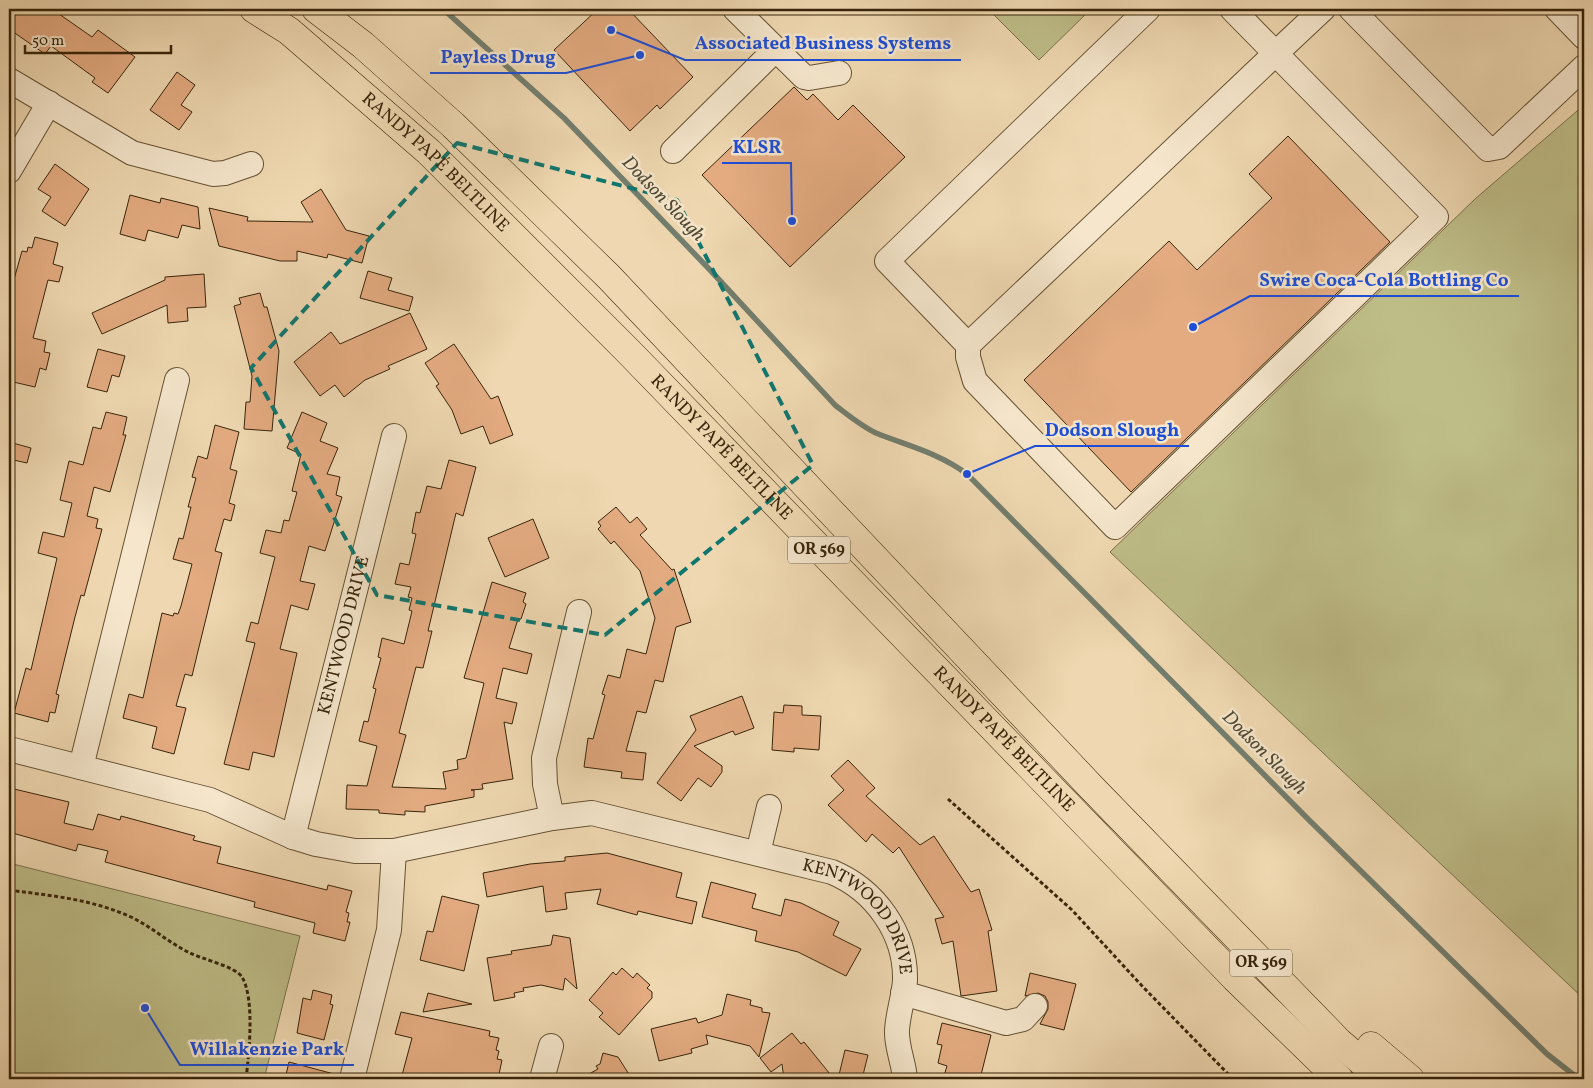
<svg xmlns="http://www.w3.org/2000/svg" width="1593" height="1088" font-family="Vollkorn,serif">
<rect width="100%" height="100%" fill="#efd8b1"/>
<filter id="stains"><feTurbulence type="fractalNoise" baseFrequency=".004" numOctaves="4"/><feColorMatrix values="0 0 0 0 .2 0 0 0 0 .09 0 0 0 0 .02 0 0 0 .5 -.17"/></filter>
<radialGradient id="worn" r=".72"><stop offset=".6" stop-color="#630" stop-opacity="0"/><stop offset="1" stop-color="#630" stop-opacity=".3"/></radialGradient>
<path fill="#bebd88" stroke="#7b714a" d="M 988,9 L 1091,9 L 1039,60 Z
M 1584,105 L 1584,999 L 1110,552 L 1475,199 Z
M 9,863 L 300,936 L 264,1079 L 9,1079 Z"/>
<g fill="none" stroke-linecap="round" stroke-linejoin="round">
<path stroke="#737e6e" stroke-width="5.5" d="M 443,9 L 564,118 L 711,271 L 835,405 C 848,415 861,426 876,433 C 908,446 939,453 967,474 L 1309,820 L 1547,1054 L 1579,1079"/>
</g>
<path fill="#e4ab81" stroke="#38250b" d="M 9,9 L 52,9 L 92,37 L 98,30 L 135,57 L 108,93 L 92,82 L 95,78 L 51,46 L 45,54 L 9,29 Z
M 598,9 L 628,9 L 693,77 L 660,109 L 657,105 L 630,131 L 554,50 Z
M 177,72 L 195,85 L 181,105 L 192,112 L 179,130 L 150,110 Z
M 794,87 L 807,100 L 813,94 L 838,120 L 853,105 L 905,157 L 790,267 L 702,175 Z
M 1288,136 L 1390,242 L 1131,492 L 1024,380 L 1169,241 L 1197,270 L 1272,198 L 1249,174 Z
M 55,164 L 89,189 L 65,226 L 42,211 L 51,197 L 38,189 Z
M 321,189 L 346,230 L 369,236 L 362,263 L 328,254 L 327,258 L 297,251 L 297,261 L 280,261 L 219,246 L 209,208 L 248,217 L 247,221 L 313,222 L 301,202 Z
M 130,195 L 160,203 L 161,198 L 198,207 L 200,229 L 182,225 L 178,238 L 148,230 L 145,241 L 120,234 Z
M 35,237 L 58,243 L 53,264 L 63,267 L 59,282 L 48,280 L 33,338 L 46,341 L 44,352 L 50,353 L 46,370 L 40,368 L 35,387 L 9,381 L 9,343 L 14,321 L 9,319 L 9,297 L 22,251 L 27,252 L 28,247 L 32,248 Z
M 368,271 L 392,278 L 388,290 L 413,297 L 409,311 L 360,298 Z
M 204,274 L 206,307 L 187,308 L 188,321 L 168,323 L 167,305 L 102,334 L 92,313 L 165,280 L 165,277 Z
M 260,293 L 264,307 L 267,307 L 279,351 L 272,431 L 244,429 L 246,402 L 250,402 L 252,376 L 234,306 L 241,304 L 239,298 Z
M 410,313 L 427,349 L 388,366 L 390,369 L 365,380 L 344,397 L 335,385 L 320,396 L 294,362 L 331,332 L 340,344 Z
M 454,344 L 491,399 L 498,396 L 513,435 L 490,444 L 483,426 L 461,434 L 452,410 L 436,386 L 439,384 L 425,363 Z
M 98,349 L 125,356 L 119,377 L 112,375 L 107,392 L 87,387 Z
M 106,412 L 127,417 L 123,435 L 126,435 L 110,492 L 94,487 L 87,516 L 98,519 L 96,528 L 102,529 L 84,596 L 81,595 L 75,617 L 56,694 L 59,695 L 55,713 L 50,712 L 48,722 L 14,713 L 26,668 L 31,670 L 57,558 L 38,553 L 43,532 L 64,537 L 72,503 L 60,500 L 69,461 L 83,465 L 93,427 L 101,429 Z
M 302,412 L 327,423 L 320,441 L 338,448 L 327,474 L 340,477 L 336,495 L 342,497 L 325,551 L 309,546 L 300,581 L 315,584 L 308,610 L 291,605 L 280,649 L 297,653 L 274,757 L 253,752 L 249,770 L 224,764 L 255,643 L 246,641 L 251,622 L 258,624 L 275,557 L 260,553 L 266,530 L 281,533 L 284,520 L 289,521 L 297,492 L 292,491 L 301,454 L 287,448 Z
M 215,425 L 239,432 L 230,469 L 237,471 L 229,503 L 235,505 L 231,521 L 224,519 L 215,551 L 222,553 L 198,651 L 192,676 L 185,674 L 176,706 L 186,708 L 174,754 L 152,748 L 157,727 L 123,718 L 129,694 L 143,698 L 162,613 L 173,616 L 174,613 L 178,614 L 181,606 L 192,564 L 173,559 L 179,538 L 183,539 L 191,507 L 188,507 L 196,478 L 192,477 L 198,456 L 207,459 Z
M 9,442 L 31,448 L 27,463 L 9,459 Z
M 449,460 L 476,467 L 463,516 L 456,513 L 428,631 L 432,631 L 423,668 L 416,667 L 399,733 L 406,735 L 392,787 L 446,789 L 443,772 L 458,769 L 457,760 L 466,758 L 484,683 L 464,678 L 492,582 L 526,593 L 523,602 L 526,604 L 521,619 L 518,619 L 509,648 L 532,654 L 527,674 L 503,668 L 496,698 L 517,703 L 512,724 L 504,722 L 513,779 L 482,784 L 483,789 L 471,790 L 474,790 L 474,797 L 425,806 L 425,812 L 405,811 L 405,815 L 379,813 L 379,810 L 346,809 L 347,785 L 367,786 L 377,746 L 359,741 L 364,721 L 368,722 L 376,689 L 373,688 L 381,658 L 378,657 L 382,638 L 404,644 L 412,611 L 409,610 L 412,598 L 408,597 L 411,587 L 395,584 L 400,563 L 409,565 L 416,534 L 412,533 L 416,512 L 420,513 L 427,486 L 441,489 Z
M 616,507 L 630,523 L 637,517 L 647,529 L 640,535 L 672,570 L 674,569 L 691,622 L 676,627 L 663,682 L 655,680 L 646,713 L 637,711 L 626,751 L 646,753 L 643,780 L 621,778 L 622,772 L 584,767 L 588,738 L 593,739 L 605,695 L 602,694 L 608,675 L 620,678 L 627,649 L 646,654 L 655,618 L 640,571 L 614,541 L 611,544 L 598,529 L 601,526 L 598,522 Z
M 533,519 L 549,558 L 505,577 L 488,538 Z
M 742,696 L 754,728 L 735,735 L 733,731 L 694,746 L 722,766 L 722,772 L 711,787 L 698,778 L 681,801 L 657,783 L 696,730 L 690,716 Z
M 784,705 L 802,706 L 802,715 L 821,716 L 819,750 L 794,748 L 794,752 L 772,750 L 774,712 L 783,713 Z
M 848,760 L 875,788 L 866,796 L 920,845 L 934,836 L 971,892 L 979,889 L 992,930 L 988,931 L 997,991 L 961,996 L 953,941 L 942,944 L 935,919 L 944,917 L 899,847 L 893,853 L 872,834 L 866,842 L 828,805 L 844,790 L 831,776 Z
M 14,789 L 69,802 L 64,823 L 93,830 L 98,814 L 120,820 L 121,816 L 195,836 L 193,840 L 221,847 L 217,863 L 327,890 L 328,885 L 352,891 L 346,912 L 349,913 L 347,922 L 350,922 L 345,941 L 313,933 L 315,923 L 254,907 L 255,902 L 105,862 L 108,851 L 78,844 L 76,851 L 9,832 L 9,810 Z
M 607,853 L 682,873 L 676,897 L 697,902 L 692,924 L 638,911 L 637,915 L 597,904 L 601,889 L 565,893 L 567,909 L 546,912 L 543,886 L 487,897 L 483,873 L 530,864 L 565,861 L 565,857 Z
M 711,882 L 756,894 L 752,908 L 781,916 L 785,899 L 801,903 L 839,922 L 833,935 L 861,949 L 846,976 L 798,952 L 755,941 L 757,931 L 702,917 Z
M 442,896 L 479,905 L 464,971 L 420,960 L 427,931 L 433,932 Z
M 553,935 L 570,938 L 577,989 L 565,978 L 563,990 L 541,985 L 523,988 L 524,991 L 514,993 L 515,997 L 494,1001 L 487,958 L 512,954 L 511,951 L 551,945 Z
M 622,968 L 633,978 L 637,973 L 650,985 L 647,988 L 652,992 L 652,998 L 619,1035 L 599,1017 L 603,1013 L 589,1000 L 613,972 L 616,975 Z
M 1030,973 L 1076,984 L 1064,1030 L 1040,1024 L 1048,1009 L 1048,1002 L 1045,996 L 1038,993 L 1025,996 Z
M 313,990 L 332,995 L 330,1004 L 333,1005 L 324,1040 L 297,1033 L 303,998 L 311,1000 Z
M 428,993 L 472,1004 L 423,1012 Z
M 727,994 L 751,1000 L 750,1005 L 762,1008 L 762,1012 L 770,1013 L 759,1057 L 750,1046 L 706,1035 L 708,1044 L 691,1049 L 692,1053 L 659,1061 L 651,1029 L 696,1018 L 698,1023 L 722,1015 Z
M 401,1012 L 490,1031 L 489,1036 L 499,1038 L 496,1050 L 499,1051 L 497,1059 L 502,1060 L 498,1079 L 401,1079 L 412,1038 L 395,1034 Z
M 942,1023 L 991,1035 L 980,1079 L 943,1079 L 947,1066 L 938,1063 L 942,1045 L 937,1044 Z
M 792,1033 L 801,1044 L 804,1042 L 834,1079 L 784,1079 L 782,1064 L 771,1072 L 760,1058 Z
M 845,1050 L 868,1055 L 862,1079 L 838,1079 Z
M 603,1053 L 618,1057 L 632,1079 L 580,1079 L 598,1069 L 596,1066 L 600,1064 Z
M 289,1062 L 334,1074 L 334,1079 L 285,1079 Z"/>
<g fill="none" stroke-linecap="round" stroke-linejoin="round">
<g stroke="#665234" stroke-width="26">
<g id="minor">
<path d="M 735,9 L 804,77 L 809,78 L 839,73"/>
<path d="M 1232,9 L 1436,217 L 1115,527 L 975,381 L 968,357 L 968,345 L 1275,54 L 1323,9"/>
<path d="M 1351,9 L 1488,149 L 1499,147 L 1584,67"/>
<path d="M 1557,9 L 1584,37"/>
<path d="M 9,80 L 132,153 L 213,174 L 225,173 L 251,164"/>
<path d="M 673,151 L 775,50"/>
<path d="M 9,171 L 49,103"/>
<path d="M 968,345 L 887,261 L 1148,9"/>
<path id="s1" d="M 9,749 L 210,800 L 293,837 L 316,844 L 355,851 L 394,851 L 552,818 L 592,813 L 832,872 C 875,890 906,933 905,980 C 904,997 898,1013 897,1030 C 896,1046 904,1063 905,1079"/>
<path d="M 81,767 L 177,380"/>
<path d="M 552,818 L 545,784 L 544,758 L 579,612"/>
<path id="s2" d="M 293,837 L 394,436"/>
<path d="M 758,853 L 769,807"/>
<path d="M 903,993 L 1006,1023 L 1023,1019 L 1035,1006"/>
<path d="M 352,1079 L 389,930 L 394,851"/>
<path d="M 542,1079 L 551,1046"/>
</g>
</g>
<g stroke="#38250b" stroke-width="29">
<g id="highway">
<path id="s3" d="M 254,9 L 289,31 L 429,152 L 629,352 L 1235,978 L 1339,1079"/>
<path d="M 316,9 L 363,45 L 453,125 L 609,277 L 1092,788 L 1339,1042 L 1382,1079"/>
<path d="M 1371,1046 L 1410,1079"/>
</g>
</g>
<path stroke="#38250b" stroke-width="3" stroke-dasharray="4 2.5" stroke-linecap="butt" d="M 948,799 L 1072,910 L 1144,988 L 1233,1079
M 9,890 C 52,896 94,899 135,919 C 154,929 171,944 190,953 C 202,959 236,967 242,977 C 255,999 249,1054 246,1079"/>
<use href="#minor" stroke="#f5e6cc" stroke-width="24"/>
<use href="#highway" stroke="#efd8b1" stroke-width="28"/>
</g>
<path fill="none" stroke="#0f766e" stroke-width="4" stroke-dasharray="10 6" stroke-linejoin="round" d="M 457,143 L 677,200 L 813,465 L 605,635 L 377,595 L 251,368 Z"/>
<g text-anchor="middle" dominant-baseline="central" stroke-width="5" stroke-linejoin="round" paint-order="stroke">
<g fill="#f5e6cc" stroke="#715f45" stroke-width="1">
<rect x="788" y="536.5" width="62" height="27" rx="4"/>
<rect x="1230" y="949.5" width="62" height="27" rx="4"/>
</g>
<g font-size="16" font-weight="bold" fill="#38250b">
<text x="819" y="550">OR 569</text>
<text x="1261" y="963">OR 569</text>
</g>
<g font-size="18" fill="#38250b" stroke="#f5e6cc">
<text stroke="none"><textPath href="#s3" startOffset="238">RANDY PAPÉ BELTLINE</textPath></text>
<text stroke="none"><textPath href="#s3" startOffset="642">RANDY PAPÉ BELTLINE</textPath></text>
<text stroke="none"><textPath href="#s2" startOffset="208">KENTWOOD DRIVE</textPath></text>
<text stroke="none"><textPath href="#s3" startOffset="1048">RANDY PAPÉ BELTLINE</textPath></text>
<text stroke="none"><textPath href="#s1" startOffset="901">KENTWOOD DRIVE</textPath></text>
</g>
<g font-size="19" font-style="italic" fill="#504a34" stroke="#f5e6cc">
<text transform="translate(663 199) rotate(46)">Dodson Slough</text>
<text transform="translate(1264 753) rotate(45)">Dodson Slough</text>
</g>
</g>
<path fill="none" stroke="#1d4ed8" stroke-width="2" d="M611 30L685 60H961M640 55L566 73H430M792 221L791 163H722M1193 327L1250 296H1519M967 474L1035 446H1189M145 1008L180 1065H354"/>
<g fill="#1d4ed8" stroke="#f5e6cc" stroke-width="2">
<circle cx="611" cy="30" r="5"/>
<circle cx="640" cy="55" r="5"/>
<circle cx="792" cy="221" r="5"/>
<circle cx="1193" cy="327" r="5"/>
<circle cx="967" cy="474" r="5"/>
<circle cx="145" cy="1008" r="5"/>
</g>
<g font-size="19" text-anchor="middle" font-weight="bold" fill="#1d4ed8" stroke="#f5e6cc" stroke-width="5" stroke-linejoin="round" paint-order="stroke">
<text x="823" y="49">Associated Business Systems</text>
<text x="498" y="63">Payless Drug</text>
<text x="757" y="153">KLSR</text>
<text x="1384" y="286">Swire Coca-Cola Bottling Co</text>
<text x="1112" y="436">Dodson Slough</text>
<text x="267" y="1055">Willakenzie Park</text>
</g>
<rect width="1593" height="1088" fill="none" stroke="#efd8b1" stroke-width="30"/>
<rect x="10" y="10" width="1573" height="1068" fill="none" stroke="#38250b" stroke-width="2.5"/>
<rect x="15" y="15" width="1563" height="1058" fill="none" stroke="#38250b"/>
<path d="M25 45v8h146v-8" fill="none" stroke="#38250b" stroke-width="2.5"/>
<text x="32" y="45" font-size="15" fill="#38250b" stroke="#f5e6cc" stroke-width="4" paint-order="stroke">50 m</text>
<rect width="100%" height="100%" filter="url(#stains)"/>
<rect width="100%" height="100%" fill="url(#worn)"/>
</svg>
